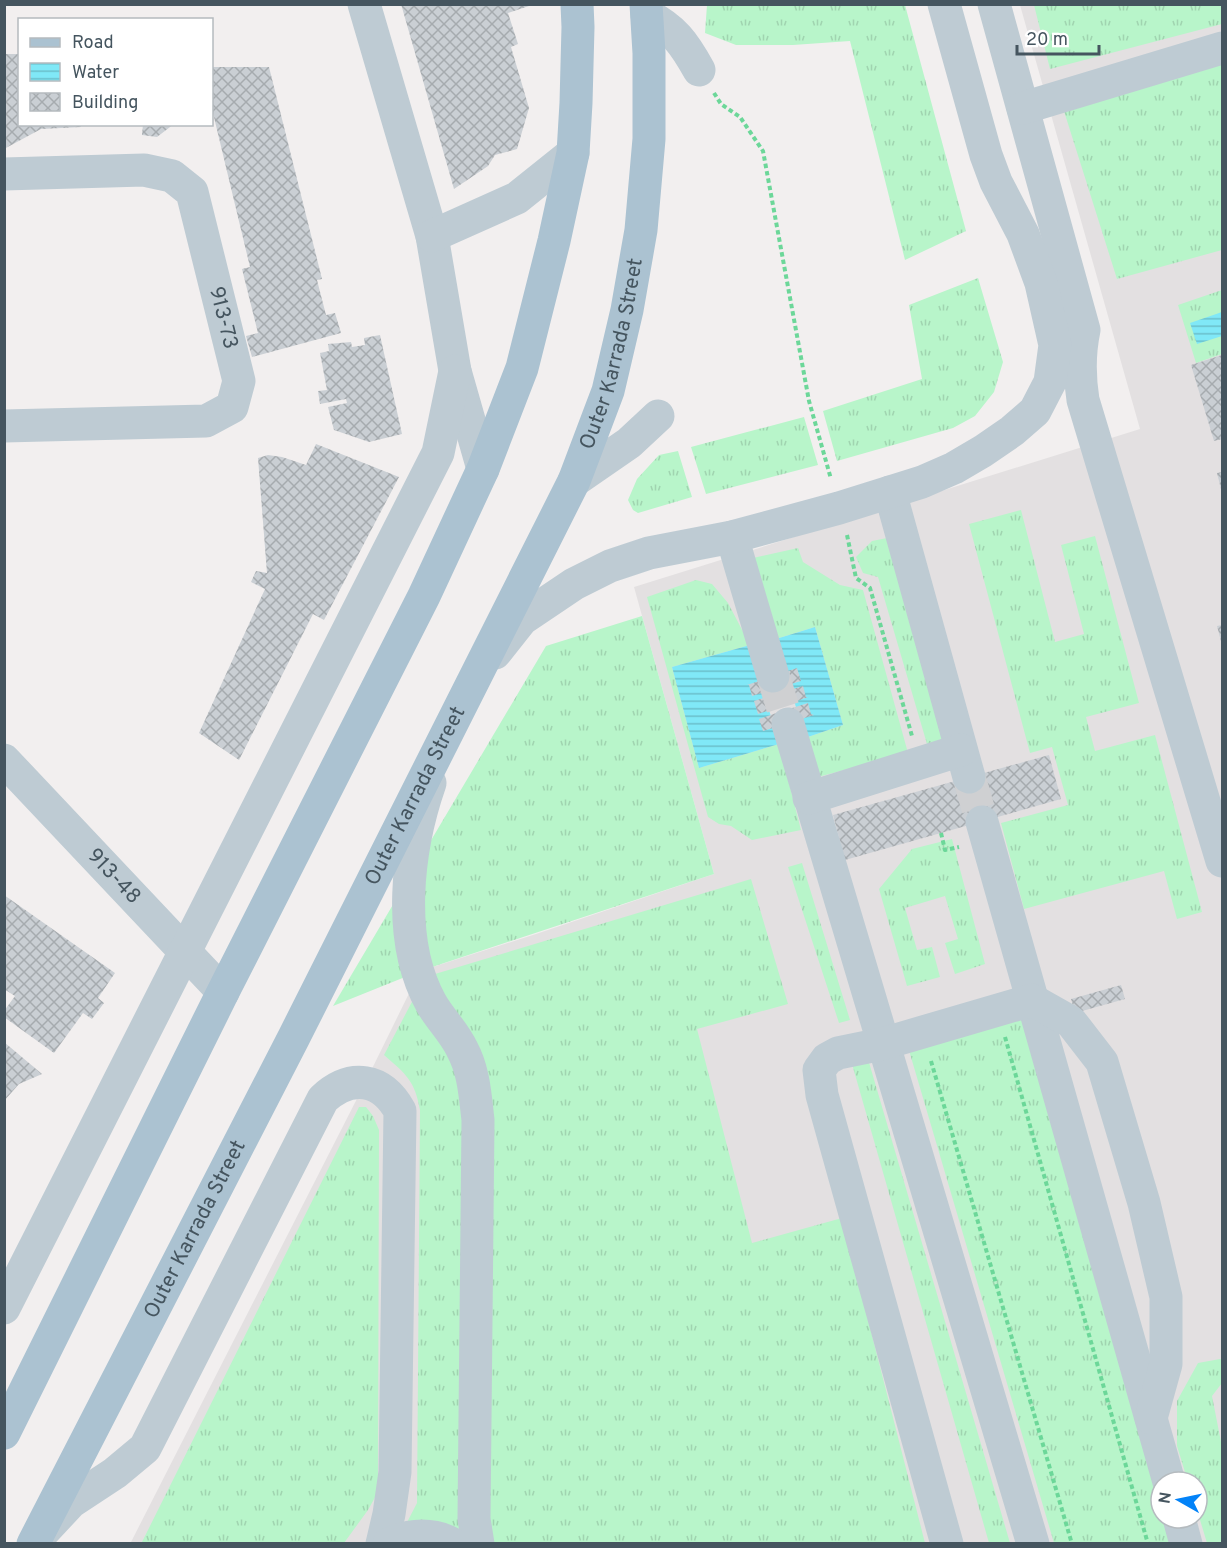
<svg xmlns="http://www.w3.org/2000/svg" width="1227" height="1548" font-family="Overpass,sans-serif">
<defs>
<pattern id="grass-tufts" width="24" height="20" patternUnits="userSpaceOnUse" patternTransform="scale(1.5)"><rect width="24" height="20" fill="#b8f5ca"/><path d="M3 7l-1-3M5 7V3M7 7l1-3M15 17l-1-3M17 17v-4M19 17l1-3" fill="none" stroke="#a0d4b0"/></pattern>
<pattern id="water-rules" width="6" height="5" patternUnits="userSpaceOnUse" patternTransform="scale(1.5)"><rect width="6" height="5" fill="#80e8f7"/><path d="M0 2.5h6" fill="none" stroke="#6bbfcb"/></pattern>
<pattern id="building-cross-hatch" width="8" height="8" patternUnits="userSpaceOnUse" patternTransform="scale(1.5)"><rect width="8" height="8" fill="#cacfd4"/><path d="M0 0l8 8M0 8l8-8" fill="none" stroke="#a6abaf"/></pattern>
</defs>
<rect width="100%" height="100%" fill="#f2efef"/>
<path fill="#e3e0e1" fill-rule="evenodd" d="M 1020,5 L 1222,5 L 1222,1543 L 130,1544 L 365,1083 L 420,971 L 536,934 L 714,874 L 634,587 L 1140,429 ZM 1161,1482 L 1197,1482 L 1197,1518 L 1161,1518 Z"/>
<path fill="url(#grass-tufts)" d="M 707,5 L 905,5 L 966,231 L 905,260 L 850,41 L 793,45 L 736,45 L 705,33 Z
M 1034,5 L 1222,5 L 1222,24 L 1050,69 Z
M 1222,62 L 1222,250 L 1117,279 L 1063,108 Z
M 978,278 L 1003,362 L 994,392 L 975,416 L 953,428 L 837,461 L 823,411 L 922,379 L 909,305 Z
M 1222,290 L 1222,354 L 1196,363 L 1178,305 Z
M 804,417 L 818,465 L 706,494 L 691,447 Z
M 678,451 L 692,497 L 638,513 L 633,510 L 628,500 L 637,479 L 659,455 Z
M 1021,510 L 1055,642 L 1084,634 L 1061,545 L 1095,536 L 1139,703 L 1086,717 L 1095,751 L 1155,735 L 1202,912 L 1177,919 L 1164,871 L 1024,909 L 1001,823 L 1068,805 L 1052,747 L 1030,753 L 969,524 Z
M 892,537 L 944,740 L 927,744 L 878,577 L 863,573 L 856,557 L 872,541 Z
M 798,548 L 803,562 L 840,585 L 863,590 L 908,753 L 818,777 L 805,738 L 843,725 L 815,627 L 776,639 L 753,558 Z
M 696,580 L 712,584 L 728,603 L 750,645 L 672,667 L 699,768 L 779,744 L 801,830 L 752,840 L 731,826 L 719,824 L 708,817 L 647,597 Z
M 642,616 L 714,874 L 420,971 L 333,1006 L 546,646 Z
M 952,839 L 985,964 L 955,974 L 945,943 L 958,939 L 945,896 L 905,908 L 917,950 L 932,947 L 940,977 L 907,986 L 879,889 L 912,849 Z
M 802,863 L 850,1020 L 839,1023 L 788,867 Z
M 751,879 L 788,1004 L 697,1029 L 752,1243 L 842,1218 L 925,1543 L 467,1544 L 402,1532 L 417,1503 L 420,1110 C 415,1081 406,1074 384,1055 L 425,977 Z
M 1024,1019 L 1161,1499 L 1161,1518 L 1166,1518 L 1174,1543 L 1054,1543 L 908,1047 Z
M 868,1059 L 1010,1543 L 989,1543 L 852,1064 Z
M 359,1107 L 366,1107 L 373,1116 L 379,1130 L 378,1492 L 368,1510 L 344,1543 L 141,1544 Z
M 1220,1359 L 1222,1360 L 1222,1383 L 1212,1396 L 1222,1447 L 1222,1543 L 1207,1543 L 1197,1510 L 1197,1482 L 1188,1482 L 1177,1446 L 1177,1401 L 1198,1363 Z"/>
<path fill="url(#water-rules)" d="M 1222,312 L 1222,336 L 1197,344 L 1190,323 Z
M 815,627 L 843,725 L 805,738 L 776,639 Z
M 750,645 L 779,744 L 699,768 L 672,667 Z"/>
<path fill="url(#building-cross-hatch)" d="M 401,4 L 535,4 L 508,13 L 518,44 L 511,47 L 529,108 L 517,149 L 495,155 L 488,166 L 454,189 Z
M 4,54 L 20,54 L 20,124 L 81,124 L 81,127 L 41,129 L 4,149 Z
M 212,67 L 269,67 L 322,279 L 317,280 L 326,315 L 335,313 L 341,333 L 252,357 L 246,336 L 258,333 L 242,269 L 250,267 L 212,109 Z
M 143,124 L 174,124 L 157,137 L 142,135 Z
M 380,335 L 402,434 L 369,442 L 334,430 L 328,407 L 347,403 L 346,399 L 320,404 L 318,391 L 327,390 L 320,353 L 329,351 L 328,344 L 351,342 L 352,347 L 365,345 L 364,338 Z
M 1222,355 L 1222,439 L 1214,441 L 1191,365 Z
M 316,444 L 399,477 L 324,620 L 313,614 L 239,760 L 199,733 L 265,589 L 251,582 L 256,571 L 267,573 L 258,458 L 268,455 L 282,457 L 306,465 Z
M 1222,472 L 1222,493 L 1217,473 Z
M 1222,625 L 1222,645 L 1217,626 Z
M 797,668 L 801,681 L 752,696 L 749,685 L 747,685 Z
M 803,686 L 806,697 L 808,697 L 784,706 L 780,693 Z
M 776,694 L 780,707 L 758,714 L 754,701 Z
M 808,703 L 811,714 L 814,715 L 789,723 L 789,709 Z
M 782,711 L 786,724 L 763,731 L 759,719 Z
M 1049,755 L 1061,799 L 845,860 L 833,815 Z
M 4,895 L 115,973 L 98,998 L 104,1003 L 92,1019 L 83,1013 L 54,1053 L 4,1017 L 4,1011 L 15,996 L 4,989 Z
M 1121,985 L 1125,999 L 1075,1013 L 1071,999 Z
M 4,1042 L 42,1074 L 19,1084 L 4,1101 Z"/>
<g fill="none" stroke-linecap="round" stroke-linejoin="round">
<path stroke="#cfd0d2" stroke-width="33" stroke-dasharray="33 16" stroke-linecap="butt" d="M 773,676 L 788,724
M 969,777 L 982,822"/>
<path stroke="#6cd799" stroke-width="4" stroke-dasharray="4.5 3" stroke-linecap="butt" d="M 714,93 L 721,104 L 740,117 L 763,151 L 809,401 L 831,479
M 847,535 L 856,578 L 870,588 L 912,736
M 941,833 L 945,850 L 959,847
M 1005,1037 L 1148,1544
M 931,1061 L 1072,1544"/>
<g stroke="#becbd3" stroke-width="33">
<path d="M 364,4 L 432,236 L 455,371 L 483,469"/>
<path d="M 994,4 L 1084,330 C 1079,354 1079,375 1083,400 L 1222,861"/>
<path d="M 647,15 C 674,29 684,43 699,70"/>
<path d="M 1023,108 L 1222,48"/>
<path id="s1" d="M 4,174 L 144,170 L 172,176 L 192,192 L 239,381 L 232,407 L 206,421 L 4,426"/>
<path d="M 432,236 L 517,198 L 573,153"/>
<path d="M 574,481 L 629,443 L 658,416"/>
<path d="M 890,492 L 969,777"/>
<path d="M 732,537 L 773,676"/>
<path d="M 495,653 L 522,619 L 574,584 L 610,566 L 649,553 L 732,537 L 839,508 L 922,482 L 954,468 L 983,451 L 1012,431 L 1035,411 L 1050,382 L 1055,345 L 1041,283 L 1023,234 L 996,182 L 986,155 L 944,4"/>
<path d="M 788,724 L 1033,1544"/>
<path id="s2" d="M 4,760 L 223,992"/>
<path d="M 430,783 C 407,849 396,940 431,1003 C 440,1019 454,1032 462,1049 C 474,1071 475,1095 478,1120 L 474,1519 L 478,1544"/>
<path d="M 809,798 L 961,750"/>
<path d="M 982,822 L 1169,1482"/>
<path d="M 4,1308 L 438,453 L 455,371"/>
<path d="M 1179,1518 L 1186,1544"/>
<path d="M 43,1532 L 71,1502 L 115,1473 L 145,1448 L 323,1099 C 351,1073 382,1078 400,1111 L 395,1472 L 389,1514 L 382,1544"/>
<path d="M 389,1544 C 411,1534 432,1533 453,1544"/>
<path d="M 947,1544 L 822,1095 L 819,1070 L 827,1059 L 838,1053 L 882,1044 L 1032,1000 L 1071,1022 L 1102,1062 L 1144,1203 L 1166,1297 L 1166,1364 L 1151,1418"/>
</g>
<g stroke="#abc2d1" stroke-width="33">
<path d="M 4,1433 L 223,992 L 424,596 L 483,469 L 522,368 L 554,241 L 573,153 L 576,103 L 578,27 L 577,4"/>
<path id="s3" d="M 33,1544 L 294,1037 L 574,481 L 608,391 L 627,310 L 641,230 L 649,139 L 649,53 L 646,4"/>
</g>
</g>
<g text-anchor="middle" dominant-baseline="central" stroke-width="4.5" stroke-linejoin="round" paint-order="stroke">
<g font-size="21" fill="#45555f" stroke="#fff">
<text stroke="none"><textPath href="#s1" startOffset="324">913-73</textPath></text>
<text stroke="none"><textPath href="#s3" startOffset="1326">Outer Karrada Street</textPath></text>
<text stroke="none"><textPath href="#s3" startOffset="840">Outer Karrada Street</textPath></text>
<text stroke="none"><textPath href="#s2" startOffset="160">913-48</textPath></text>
<text stroke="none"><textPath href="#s3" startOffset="354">Outer Karrada Street</textPath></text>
</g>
</g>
<rect width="1227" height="1548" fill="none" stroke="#45555f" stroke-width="12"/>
<rect x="18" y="18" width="195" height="108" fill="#ffffff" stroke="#b5bbbf" stroke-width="1.5"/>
<rect x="30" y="38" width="30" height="9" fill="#abc2d1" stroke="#b5bbbf" stroke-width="1.5"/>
<text x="72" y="48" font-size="18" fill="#45555f">Road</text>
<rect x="30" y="63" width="30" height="18" fill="url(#water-rules)" stroke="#b5bbbf" stroke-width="1.5"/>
<text x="72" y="78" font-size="18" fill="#45555f">Water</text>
<rect x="30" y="93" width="30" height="18" fill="url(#building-cross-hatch)" stroke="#b5bbbf" stroke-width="1.5"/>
<text x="72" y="108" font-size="18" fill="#45555f">Building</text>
<g transform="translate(1179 1500) rotate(279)"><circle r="28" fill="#ffffff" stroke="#b5bbbf" stroke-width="1.5"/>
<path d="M0-4.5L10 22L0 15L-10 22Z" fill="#0383f8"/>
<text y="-9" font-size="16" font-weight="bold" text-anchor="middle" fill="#45555f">N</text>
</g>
<path d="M1017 45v9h82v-9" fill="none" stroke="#45555f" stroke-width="3"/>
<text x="1026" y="45" font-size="18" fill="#45555f" stroke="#ffffff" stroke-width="4.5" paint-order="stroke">20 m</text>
</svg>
